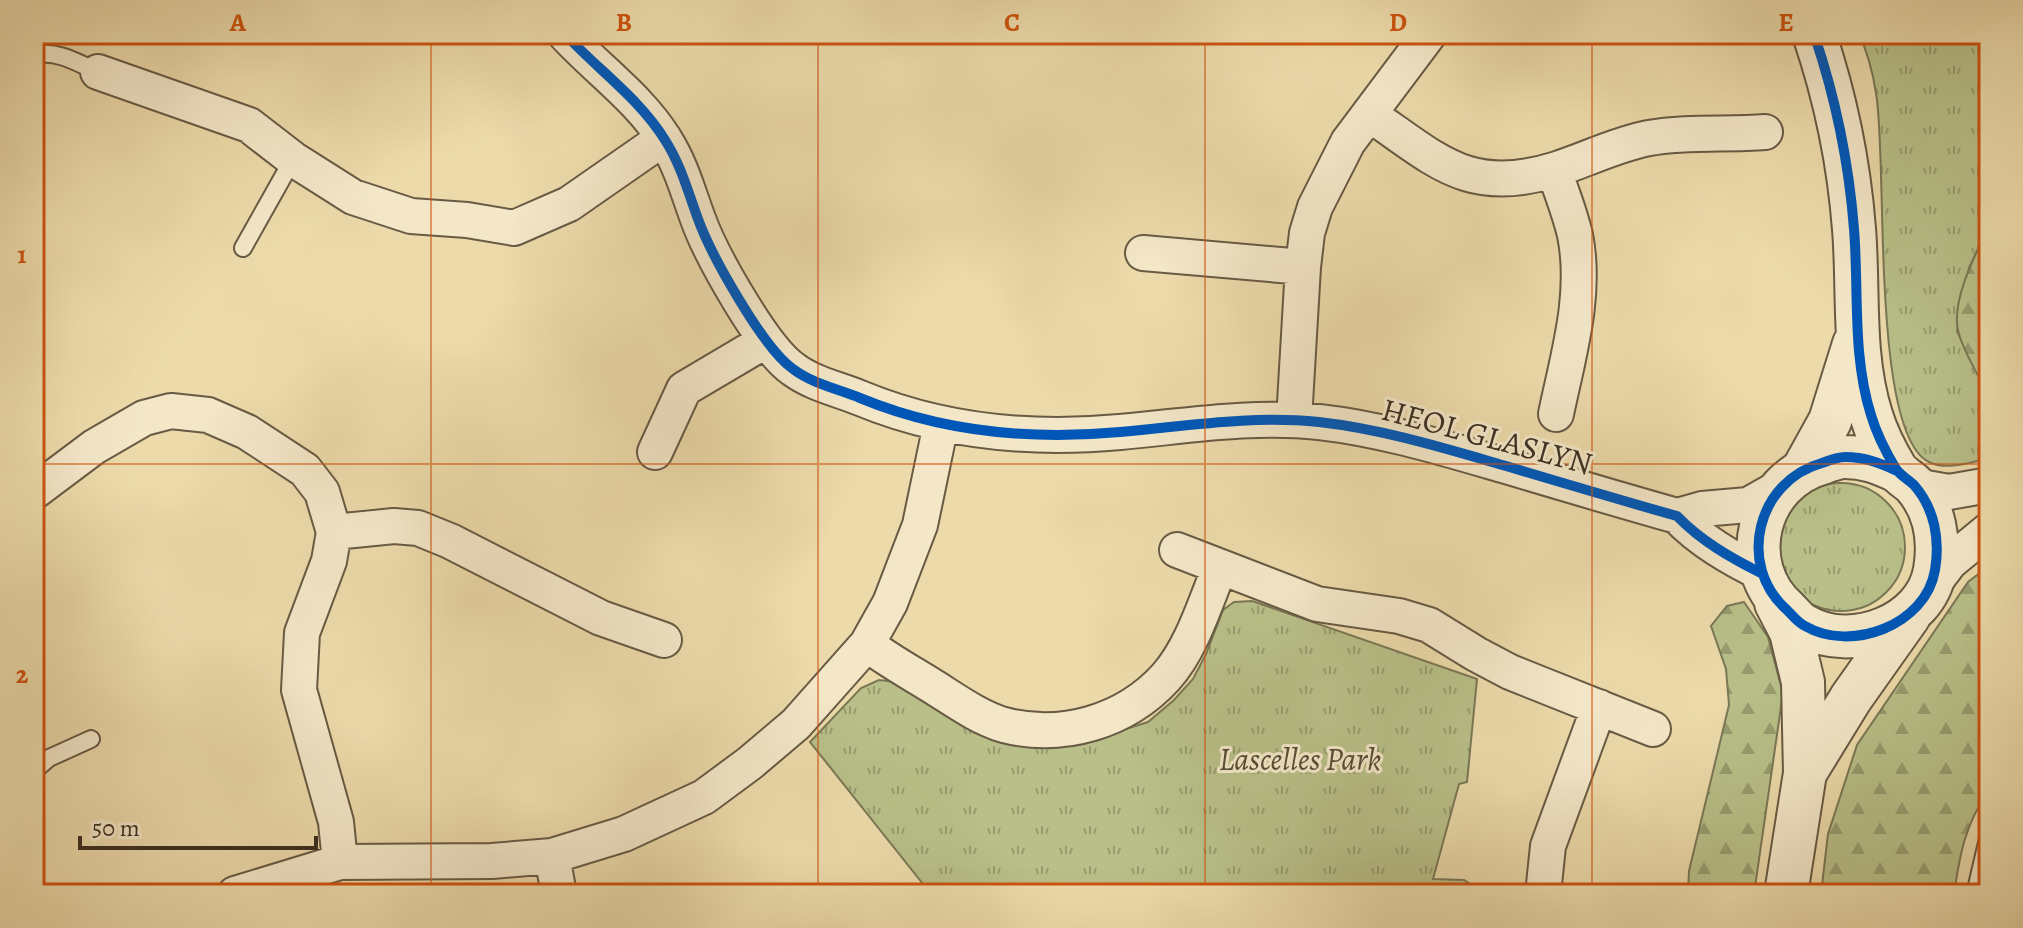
<svg xmlns="http://www.w3.org/2000/svg" width="2023" height="928" font-family="Alegreya,serif">
<defs>
<pattern id="grass-tufts" width="24" height="20" patternUnits="userSpaceOnUse" patternTransform="scale(2)"><rect width="24" height="20" fill="#b8bf88"/><path d="M3 7l-1-3M5 7V3M7 7l1-3M15 17l-1-3M17 17v-4M19 17l1-3" fill="none" stroke="#979c6f"/></pattern>
<pattern id="forest-firs" width="22" height="20" patternUnits="userSpaceOnUse" patternTransform="scale(2)"><rect width="22" height="20" fill="#b8bf88"/><path d="M5 1l3.5 6h-7zM16 11l3.5 6h-7z" fill="#979c6f"/></pattern>
</defs>
<rect width="100%" height="100%" fill="#ecdaaa"/>
<filter id="stains"><feTurbulence type="fractalNoise" baseFrequency=".0025" numOctaves="4"/><feColorMatrix values="0 0 0 0 .2 0 0 0 0 .09 0 0 0 0 .02 0 0 0 .5 -.17"/></filter>
<radialGradient id="worn" r=".72"><stop offset=".6" stop-color="#630" stop-opacity="0"/><stop offset="1" stop-color="#630" stop-opacity=".3"/></radialGradient>
<path fill="url(#grass-tufts)" stroke="#7a7755" stroke-width="2" d="M 1859,34 L 1989,34 L 1989,226 L 1969,268 L 1957,331 L 1989,396 L 1989,458 C 1971,462 1947,471 1929,462 C 1870,433 1888,159 1876,93 C 1873,74 1867,51 1859,34 Z
M1777 547a64 64 0 1 1 128 0a64 64 0 1 1-128 0Z
M 1252,601 L 1477,679 L 1467,782 L 1459,784 L 1433,879 L 1464,880 L 1486,894 L 931,894 L 810,742 L 861,688 L 879,680 L 897,682 L 971,730 L 1009,742 L 1116,732 L 1148,722 L 1174,700 L 1193,679 L 1206,654 L 1223,610 L 1234,602 Z"/>
<path fill="url(#forest-firs)" stroke="#7a7755" stroke-width="2" d="M 1989,226 L 1989,396 C 1979,376 1965,355 1959,334 C 1949,304 1976,253 1989,226 Z
M 1989,566 L 1989,790 C 1965,825 1960,853 1954,894 L 1821,894 L 1828,834 L 1857,745 L 1968,582 Z
M 1744,602 L 1768,637 L 1783,693 L 1754,894 L 1688,894 L 1689,871 L 1729,705 L 1726,669 L 1711,626 L 1727,606 Z"/>
<g fill="none" stroke-linecap="round" stroke-linejoin="round">
<g stroke="#685a44" stroke-width="20">
<path id="service" d="M 34,56 C 54,48 80,64 98,72
M 243,248 L 293,159
M 34,771 L 49,758 L 91,739
M 1975,894 L 1989,834"/>
</g>
<g stroke="#685a44" stroke-width="38">
<path id="minor" d="M 565,34 C 597,69 640,99 665,140 C 681,165 688,192 698,219 C 711,255 763,348 793,369 C 813,384 838,389 860,398 C 942,432 1033,440 1120,432 C 1187,426 1251,415 1319,422 C 1382,429 1444,448 1506,466 C 1563,483 1620,500 1677,516 C 1701,541 1731,558 1761,573
M 98,72 L 249,125 L 293,159 L 353,197 L 411,216 L 467,220 L 514,228 L 569,204 L 664,138
M 1369,114 C 1437,160 1468,197 1557,169 C 1588,159 1617,144 1649,138 C 1687,131 1727,135 1765,132
M 1554,170 C 1561,191 1570,213 1575,235 C 1587,295 1568,356 1556,414
M 1143,253 L 1303,267
M 1294,420 L 1303,267 L 1307,233 L 1315,207 L 1348,142 L 1429,34
M 655,452 L 684,389 L 765,341
M 1915,486 L 1949,492 L 1989,485
M 34,492 L 94,447 L 144,418 L 171,411 L 208,415 L 247,432 L 305,470 L 322,492 L 334,532 L 329,561 L 302,633 L 299,690 L 336,822 L 340,862
M 1677,516 L 1702,509 L 1748,505 L 1780,487
M 334,532 L 394,526 L 418,528 L 450,541 L 601,618 L 664,640
M 1177,550 L 1317,604 L 1399,616 L 1429,625 L 1476,654 L 1510,672 L 1653,729
M 1928,591 L 1950,562 L 1989,530
M 867,644 C 886,659 908,671 929,684 C 952,698 977,717 1004,725 C 1062,740 1125,722 1166,677 C 1192,648 1205,603 1220,567
M 552,856 L 559,894
M 235,894 L 340,862 L 492,861 L 552,856 L 624,834 L 704,797 L 750,763 L 796,724 L 867,644 L 890,603 L 920,525 L 941,424
M 1543,894 L 1548,846 L 1599,707"/>
</g>
<g stroke="#685a44" stroke-width="46">
<path id="tertiary" d="M 1814,34 C 1835,96 1849,164 1854,229 C 1859,290 1852,355 1871,415 C 1876,432 1887,454 1896,469 C 1901,476 1909,480 1914,485 C 1935,509 1940,540 1935,570 C 1926,625 1851,653 1805,626 C 1798,623 1792,615 1787,610 C 1736,565 1757,481 1822,463 C 1830,460 1838,457 1845,457 C 1865,457 1880,463 1897,471
M 1804,468 L 1830,421 L 1854,344
M 1776,603 L 1791,632 L 1803,682 L 1805,773 L 1786,894
M 1805,773 L 1851,698 L 1909,616"/>
</g>
<use href="#service" stroke="#f3e7c8" stroke-width="16"/>
<use href="#minor" stroke="#f3e7c8" stroke-width="34"/>
<use href="#tertiary" stroke="#f3e7c8" stroke-width="42"/>
<g stroke="#f3e7c8" stroke-width="15">
<path id="cycleway" d="M 565,34 C 597,69 640,99 665,140 C 681,165 688,192 698,219 C 711,255 763,348 793,369 C 813,384 838,389 860,398 C 942,432 1033,440 1120,432 C 1187,426 1251,415 1319,422 C 1382,429 1444,448 1506,466 C 1563,483 1620,500 1677,516 C 1701,541 1731,558 1761,573
M 1814,34 C 1835,96 1849,164 1854,229 C 1859,290 1852,355 1871,415 C 1876,432 1887,454 1896,469 C 1901,476 1909,480 1914,485 C 1935,509 1940,540 1935,570 C 1926,625 1851,653 1805,626 C 1798,623 1792,615 1787,610 C 1736,565 1757,481 1822,463 C 1830,460 1838,457 1845,457 C 1865,457 1880,463 1897,471"/>
</g>
<use href="#cycleway" stroke="#0057b8" stroke-width="10"/>
</g>
<path fill="none" stroke="#ce530f" stroke-width="2" stroke-opacity="0.55" d="M 431,34 L 431,894M 818,34 L 818,894M 1205,34 L 1205,894M 1592,34 L 1592,894M 34,464 L 1989,464"/>
<g text-anchor="middle" dominant-baseline="central" stroke-width="6" stroke-linejoin="round" paint-order="stroke">
<g font-size="32" fill="#3c2f22" stroke="#f3e7c8">
<text transform="translate(1487 436) rotate(15)">HEOL GLASLYN</text>
</g>
<g font-size="32" font-style="italic" fill="#554c36" stroke="#f3e7c8">
<text x="1300" y="759">Lascelles Park</text>
</g>
</g>
<rect width="2023" height="928" fill="none" stroke="#ecdaaa" stroke-width="88"/>
<path d="M80 836v12h236v-12" fill="none" stroke="#3c2f22" stroke-width="4"/>
<text x="92" y="836" font-size="24" fill="#3c2f22" stroke="#f3e7c8" stroke-width="6" paint-order="stroke">50 m</text>
<rect x="44" y="44" width="1935" height="840" fill="none" stroke="#ce530f" stroke-width="3"/>
<g font-size="26" text-anchor="middle" font-weight="bold" fill="#ce530f">
<text x="238" y="31">A</text>
<text x="624" y="31">B</text>
<text x="1012" y="31">C</text>
<text x="1398" y="31">D</text>
<text x="1786" y="31">E</text>
<text x="22" y="263">1</text>
<text x="22" y="683">2</text>
</g>
<rect width="100%" height="100%" filter="url(#stains)"/>
<rect width="100%" height="100%" fill="url(#worn)"/>
</svg>
